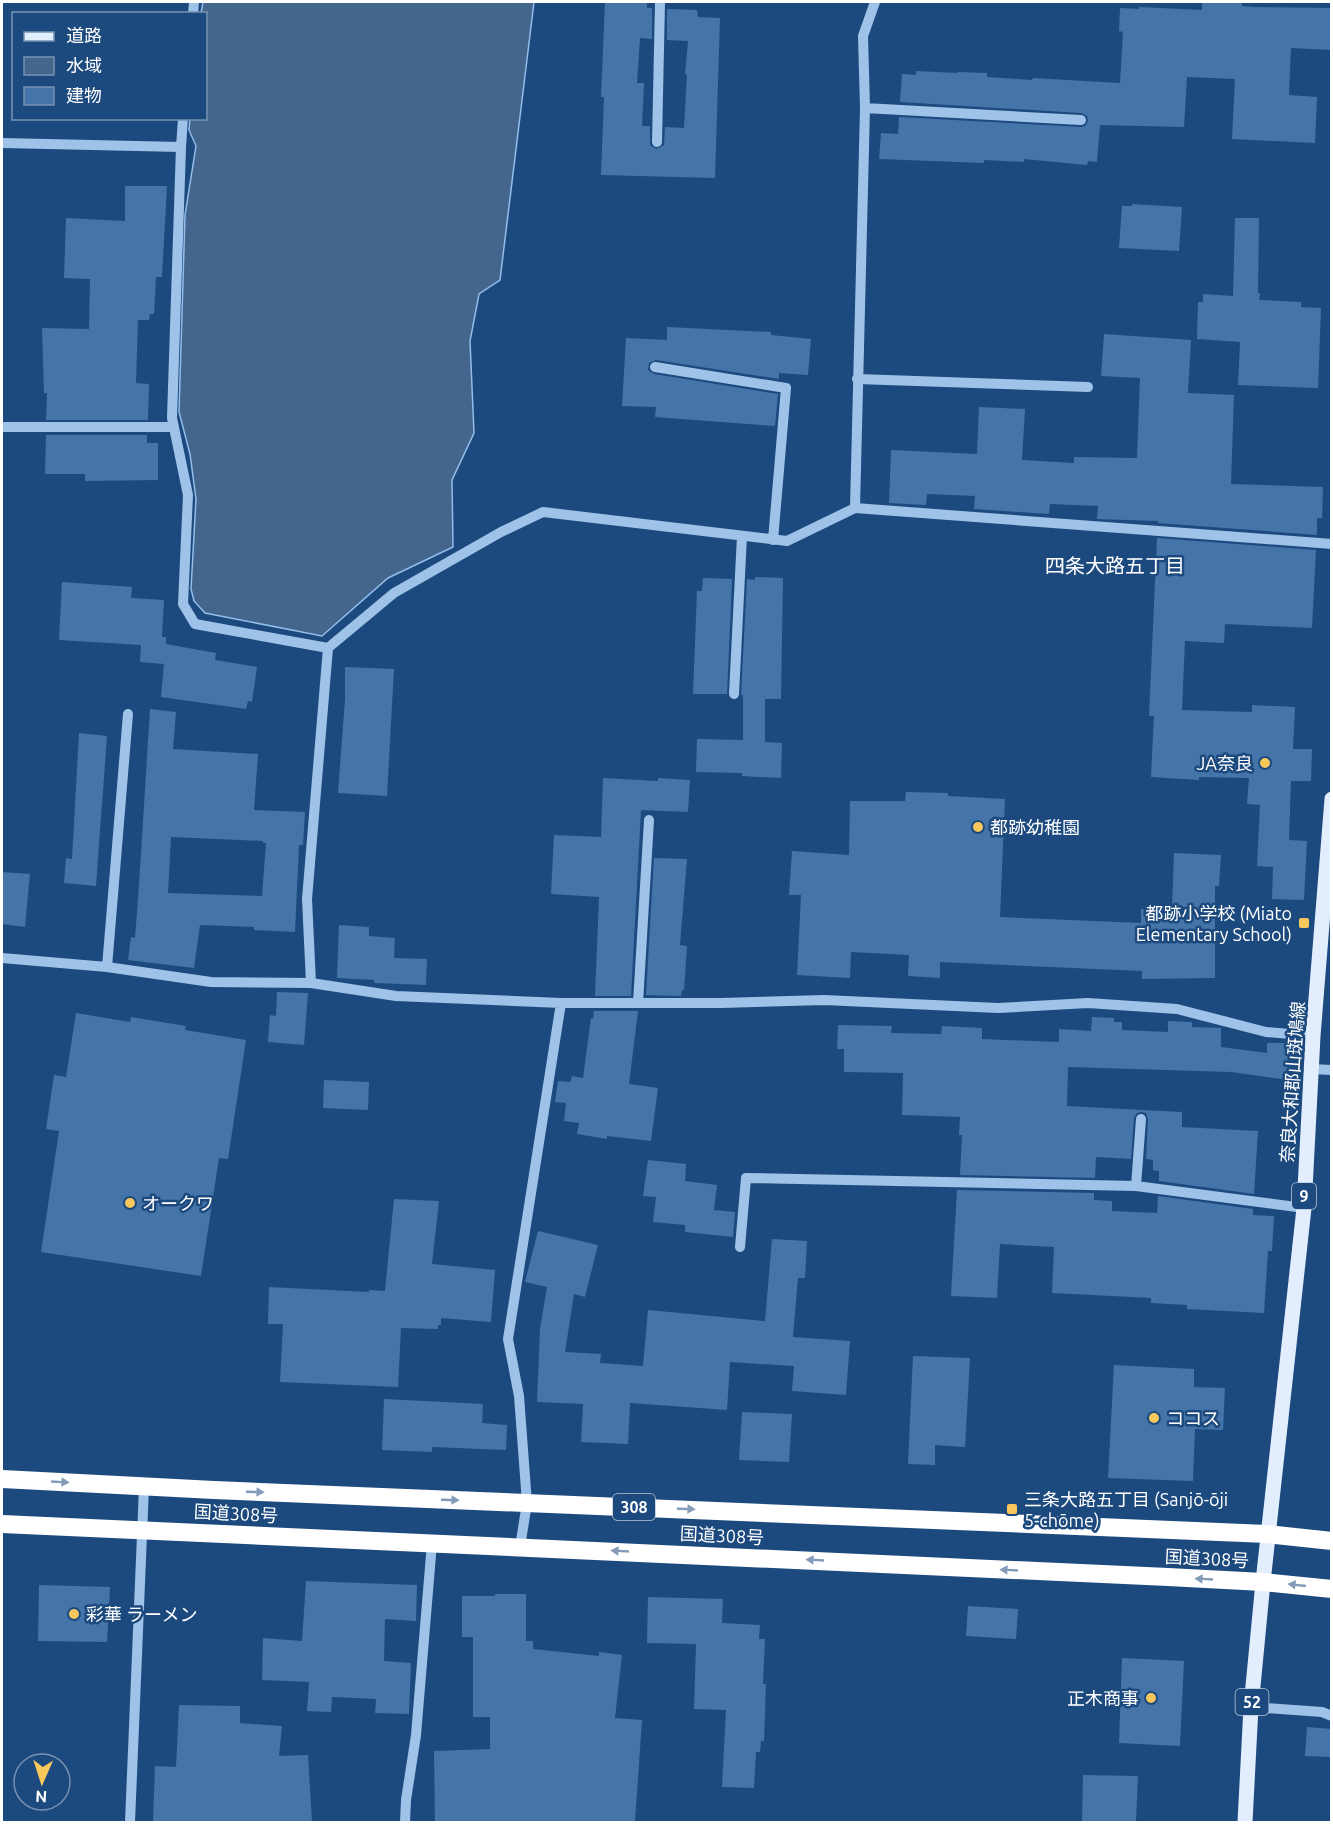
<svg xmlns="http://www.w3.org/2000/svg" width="1333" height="1824" font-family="Ubuntu,'Noto Sans JP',sans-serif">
<rect width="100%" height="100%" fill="#1d4a7e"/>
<path fill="#44658c" stroke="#93bdea" stroke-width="1.5" d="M 203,2 L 534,2 L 500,280 L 479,294 L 470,341 L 474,433 L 452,480 L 453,547 L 388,578 L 322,636 L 205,613 L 194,601 L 191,589 L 196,499 L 190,454 L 179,412 L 185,215 L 196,146 L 189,130 L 190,119 L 206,118 L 206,14 L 201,13 Z"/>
<path fill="#4574a8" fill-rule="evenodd" d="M 605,2 L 647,2 L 647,8 L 652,8 L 652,39 L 640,38 L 637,83 L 644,83 L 642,126 L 650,126 L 650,145 L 656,149 L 664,145 L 665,127 L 684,128 L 687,75 L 685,74 L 688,41 L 667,40 L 667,9 L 697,10 L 698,17 L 720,18 L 715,178 L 601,175 L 604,97 L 601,97 Z
M 1202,2 L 1242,2 L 1242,6 L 1254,7 L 1332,8 L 1332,50 L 1291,48 L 1289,95 L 1317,97 L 1315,143 L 1232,139 L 1235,79 L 1187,77 L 1184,127 L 1100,125 L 1097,162 L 1088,161 L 1087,165 L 1024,159 L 1024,162 L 984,160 L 984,163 L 879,159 L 881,133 L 898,134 L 899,117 L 1081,127 L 1085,126 L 1088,121 L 1087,116 L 1081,113 L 900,102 L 902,74 L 916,75 L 916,71 L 958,73 L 958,72 L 987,73 L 987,77 L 1032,80 L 1033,78 L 1120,83 L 1123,32 L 1119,31 L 1120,8 L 1139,9 L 1139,7 L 1202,10 Z
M 125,186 L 167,186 L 162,277 L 156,277 L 154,314 L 150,314 L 149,320 L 138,320 L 136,383 L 149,384 L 148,420 L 46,420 L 47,393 L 44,393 L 42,328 L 89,329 L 90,279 L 64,278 L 66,218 L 125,221 Z
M 1132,204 L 1182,207 L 1179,251 L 1119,248 L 1122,206 L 1132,206 Z
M 1235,218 L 1259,218 L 1258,293 L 1260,293 L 1259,300 L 1301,302 L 1301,307 L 1321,308 L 1318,388 L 1238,385 L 1240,342 L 1197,339 L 1198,302 L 1203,302 L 1203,294 L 1233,296 Z
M 667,327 L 771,332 L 771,335 L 811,339 L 808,375 L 779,373 L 779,379 L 656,360 L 649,363 L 648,370 L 654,374 L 778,394 L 775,426 L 655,417 L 656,407 L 622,406 L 626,338 L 667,340 Z
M 1104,334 L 1191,340 L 1188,393 L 1234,395 L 1231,484 L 1323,487 L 1322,518 L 1317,518 L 1317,535 L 1158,523 L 1158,521 L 1097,519 L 1098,506 L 1050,504 L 1049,514 L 974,509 L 975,496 L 927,494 L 926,505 L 889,503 L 891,450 L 977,454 L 979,407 L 1025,409 L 1022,460 L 1074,463 L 1074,457 L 1137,458 L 1140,378 L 1101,376 Z
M 46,435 L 147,435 L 147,443 L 158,443 L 158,480 L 85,481 L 85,474 L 45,474 Z
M 1157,538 L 1316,550 L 1312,628 L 1225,624 L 1224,643 L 1185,641 L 1182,710 L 1252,712 L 1252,705 L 1295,707 L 1293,749 L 1312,749 L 1311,781 L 1291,781 L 1289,840 L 1307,841 L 1304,900 L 1272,899 L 1273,867 L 1257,866 L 1260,805 L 1247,804 L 1249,778 L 1199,777 L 1199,780 L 1151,777 L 1154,716 L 1149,716 Z
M 755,577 L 783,578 L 781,699 L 765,699 L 765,742 L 782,743 L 781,778 L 742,776 L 742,773 L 696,772 L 697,739 L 743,740 L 743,695 L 741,695 L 747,579 L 755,580 Z
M 703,578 L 732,579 L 727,694 L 693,694 L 697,591 L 702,591 Z
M 62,582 L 132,587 L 131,598 L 164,600 L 162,637 L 166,637 L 166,644 L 216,653 L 215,660 L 257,667 L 252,702 L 248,701 L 246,709 L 161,697 L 164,664 L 140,662 L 141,645 L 59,640 Z
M 345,667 L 394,669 L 387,796 L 338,793 L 345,699 Z
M 150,709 L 176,712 L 173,749 L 258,754 L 254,810 L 305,812 L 303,845 L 299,845 L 295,932 L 254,930 L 254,927 L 200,925 L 194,968 L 128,960 L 131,937 L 135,938 L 139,885 ZM 171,837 L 263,841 L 263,843 L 266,843 L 262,896 L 168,893 Z
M 79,733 L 107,736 L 96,886 L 64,883 L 66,858 L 72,859 Z
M 603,778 L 658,781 L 658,778 L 690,780 L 688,812 L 641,810 L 631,996 L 595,996 L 599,897 L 551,894 L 554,835 L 601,837 Z
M 906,792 L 948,793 L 948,796 L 1005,799 L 1000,917 L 1141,923 L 1141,909 L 1172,909 L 1174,853 L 1221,855 L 1219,886 L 1215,886 L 1215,978 L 1142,979 L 1142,971 L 940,962 L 940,978 L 908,976 L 909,955 L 851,952 L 850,978 L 797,975 L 801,895 L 789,895 L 792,851 L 849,855 L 850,801 L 905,801 Z
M 654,858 L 687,859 L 680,945 L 687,946 L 684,990 L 682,990 L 681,996 L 646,995 Z
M 2,872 L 30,874 L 25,927 L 2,924 Z
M 339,925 L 369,927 L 369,936 L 395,938 L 394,958 L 427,959 L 426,985 L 374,983 L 374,980 L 337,978 Z
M 277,992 L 308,993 L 304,1045 L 268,1042 L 270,1015 L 276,1016 Z
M 594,1011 L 638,1011 L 629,1084 L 658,1088 L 651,1141 L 607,1136 L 607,1139 L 577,1134 L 579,1123 L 564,1121 L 566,1103 L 555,1102 L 558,1081 L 570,1082 L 572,1076 L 583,1078 L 591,1018 L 593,1019 Z
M 76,1013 L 130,1022 L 131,1017 L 186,1026 L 185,1030 L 246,1040 L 228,1159 L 219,1158 L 201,1276 L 41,1252 L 59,1131 L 46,1129 L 54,1075 L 66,1077 Z
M 1092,1017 L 1114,1018 L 1114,1022 L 1122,1022 L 1122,1030 L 1168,1032 L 1168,1021 L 1192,1022 L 1192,1027 L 1221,1028 L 1221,1047 L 1267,1053 L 1267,1043 L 1290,1043 L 1289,1080 L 1231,1072 L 1068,1067 L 1067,1106 L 1182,1112 L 1182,1127 L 1258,1131 L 1254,1194 L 1159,1181 L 1159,1171 L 1153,1170 L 1153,1160 L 1146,1159 L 1148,1119 L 1146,1113 L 1141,1112 L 1137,1113 L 1134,1118 L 1131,1159 L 1096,1157 L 1095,1178 L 960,1175 L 962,1135 L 959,1135 L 960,1117 L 902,1115 L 903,1073 L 844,1072 L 844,1049 L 837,1049 L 838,1025 L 892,1026 L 891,1033 L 941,1034 L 942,1026 L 982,1028 L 982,1039 L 1059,1042 L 1059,1029 L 1091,1031 Z
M 324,1080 L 369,1082 L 368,1110 L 323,1108 Z
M 648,1160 L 686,1164 L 685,1181 L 717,1185 L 714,1210 L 735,1212 L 733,1237 L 685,1232 L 685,1225 L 653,1222 L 656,1197 L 643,1196 Z
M 957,1190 L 1094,1193 L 1094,1200 L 1112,1201 L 1112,1211 L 1157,1213 L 1158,1196 L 1253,1209 L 1253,1215 L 1274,1216 L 1272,1251 L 1268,1251 L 1264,1313 L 1187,1309 L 1187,1305 L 1151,1303 L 1151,1298 L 1052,1293 L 1054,1247 L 1000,1244 L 997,1298 L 951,1296 Z
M 394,1199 L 439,1201 L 432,1264 L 495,1270 L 491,1322 L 441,1318 L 441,1325 L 438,1325 L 438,1329 L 401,1328 L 398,1387 L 280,1382 L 283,1324 L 268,1324 L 269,1287 L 369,1292 L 369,1290 L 385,1291 Z
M 538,1231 L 598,1245 L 585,1297 L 574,1294 L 565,1352 L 601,1354 L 600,1363 L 643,1366 L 648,1310 L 765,1321 L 772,1239 L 807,1241 L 805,1278 L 798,1278 L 793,1337 L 850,1341 L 846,1395 L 792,1391 L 794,1366 L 730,1362 L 727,1410 L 630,1403 L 628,1444 L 581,1442 L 583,1404 L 537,1402 L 540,1329 L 547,1287 L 525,1282 Z
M 913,1356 L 970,1358 L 965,1447 L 935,1445 L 935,1465 L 908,1464 Z
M 1114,1365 L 1194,1369 L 1194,1387 L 1225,1388 L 1223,1430 L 1195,1429 L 1193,1481 L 1108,1478 Z
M 384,1399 L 483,1404 L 482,1423 L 507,1425 L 506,1450 L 432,1447 L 432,1452 L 382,1450 Z
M 742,1412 L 792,1414 L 789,1462 L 739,1460 Z
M 306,1581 L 417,1585 L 416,1621 L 385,1619 L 384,1661 L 411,1663 L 409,1714 L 375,1713 L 376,1699 L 332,1697 L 331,1712 L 307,1711 L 309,1682 L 262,1680 L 263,1638 L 302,1641 Z
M 39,1585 L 110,1587 L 107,1642 L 38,1641 Z
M 495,1594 L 526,1594 L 526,1641 L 533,1641 L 533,1649 L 599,1656 L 599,1652 L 622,1655 L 615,1718 L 642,1720 L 635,1822 L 435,1822 L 434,1751 L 490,1749 L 490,1717 L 473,1717 L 473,1637 L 462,1637 L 462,1596 L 495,1596 Z
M 648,1597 L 723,1599 L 722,1623 L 760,1625 L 759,1639 L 765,1639 L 763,1684 L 766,1684 L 764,1741 L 761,1741 L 760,1752 L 756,1752 L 754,1788 L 722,1787 L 726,1710 L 694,1709 L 696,1644 L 647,1643 Z
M 968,1606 L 1018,1609 L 1016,1639 L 966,1636 Z
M 1122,1658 L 1184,1661 L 1180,1746 L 1119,1743 Z
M 179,1705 L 240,1706 L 240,1723 L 282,1726 L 279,1756 L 308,1755 L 312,1822 L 153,1822 L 155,1766 L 176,1767 Z
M 1307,1727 L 1332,1729 L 1332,1757 L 1305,1756 Z
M 1083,1775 L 1138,1776 L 1136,1822 L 1082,1822 Z"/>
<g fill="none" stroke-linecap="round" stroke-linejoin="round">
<path stroke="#9fc2e8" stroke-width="10" d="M 193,14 L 194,2
M 865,108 L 1081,120
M 183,118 L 181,147 L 172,418 L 188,495 L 183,604 L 195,624 L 328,648 L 394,593 L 501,532 L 543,512 L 787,541 L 855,508 L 1332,544
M 657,142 L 660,2
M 2,143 L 181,147
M 655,367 L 786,388 L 773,540
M 857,379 L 1088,387
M 2,427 L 174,427
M 855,508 L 865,108 L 863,36 L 875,2
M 734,694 L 742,536
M 2,958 L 107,967 L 211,982 L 311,983 L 396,996 L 561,1003 L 721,1003 L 824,1000 L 998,1008 L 1088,1003 L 1177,1009 L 1266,1032 L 1313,1036
M 107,967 L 128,714
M 311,983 L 307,899 L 328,648
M 638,1003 L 649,820
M 1311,1069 L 1332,1070
M 1136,1186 L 1141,1119
M 740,1247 L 746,1178 L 1136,1186 L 1304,1208
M 520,1547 L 527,1503 L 519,1396 L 508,1339 L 561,1003
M 1251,1707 L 1322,1712 L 1332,1716
M 130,1822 L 144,1487
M 405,1822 L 406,1800 L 416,1735 L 432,1543"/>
<path stroke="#e2edfe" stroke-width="15" d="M 1245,1822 L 1251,1707 L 1263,1582 L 1304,1208 L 1313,1036 L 1332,799"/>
<path stroke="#fff" stroke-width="18" d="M 2,1479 L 214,1490 L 1267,1534 L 1332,1541
M 2,1524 L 1168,1577 L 1263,1582 L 1332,1589"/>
</g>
<defs><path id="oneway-solid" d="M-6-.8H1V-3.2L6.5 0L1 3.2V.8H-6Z" transform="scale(1.5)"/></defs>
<g fill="#839bb8">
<use href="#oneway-solid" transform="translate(60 1482) rotate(3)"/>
<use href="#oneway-solid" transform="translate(255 1492) rotate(2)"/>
<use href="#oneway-solid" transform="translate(450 1500) rotate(2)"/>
<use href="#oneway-solid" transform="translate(686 1509) rotate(2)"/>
<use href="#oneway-solid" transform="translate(620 1551) rotate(-177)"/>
<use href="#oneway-solid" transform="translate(815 1560) rotate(-177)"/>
<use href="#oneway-solid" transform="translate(1009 1570) rotate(-177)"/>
<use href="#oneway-solid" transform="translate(1204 1579) rotate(-177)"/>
<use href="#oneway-solid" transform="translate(1297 1585) rotate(-174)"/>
</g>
<g fill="#f8c85d" stroke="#1d4a7e" stroke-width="2">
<circle cx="1265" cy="763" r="6"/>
<circle cx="978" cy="827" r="6"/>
<rect x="1298" y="917" width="12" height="12" rx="3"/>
<circle cx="130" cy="1203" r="6"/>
<circle cx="1154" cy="1418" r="6"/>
<rect x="1006" y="1503" width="12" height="12" rx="3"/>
<circle cx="74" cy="1614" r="6"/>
<circle cx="1151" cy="1698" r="6"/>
</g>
<g text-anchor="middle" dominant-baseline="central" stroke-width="5" stroke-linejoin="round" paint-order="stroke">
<g fill="#1d4a7e" stroke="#bbc9d8" stroke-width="1.5">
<rect x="1292" y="1183" width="24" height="26" rx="4.5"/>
<rect x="613" y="1494" width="42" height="26" rx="4.5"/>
<rect x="1235.5" y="1689" width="33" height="26" rx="4.5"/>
</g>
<g font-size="16" font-weight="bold" fill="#fff">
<text x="1304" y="1196">9</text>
<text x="634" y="1507">308</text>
<text x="1252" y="1702">52</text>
</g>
<g font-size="18" fill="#fff" stroke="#1d4a7e" text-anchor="start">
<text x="1253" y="763" text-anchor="end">JA奈良</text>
<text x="990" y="827">都跡幼稚園</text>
<text x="1292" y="913" text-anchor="end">都跡小学校 (Miato<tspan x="1292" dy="21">Elementary School)</tspan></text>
<text x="142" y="1203">オークワ</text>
<text x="1166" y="1418">ココス</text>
<text x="1024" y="1499">三条大路五丁目 (Sanjō-ōji<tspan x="1024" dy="21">5-chōme)</tspan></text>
<text x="86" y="1614">彩華 ラーメン</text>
<text x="1139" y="1698" text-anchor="end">正木商事</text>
</g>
<g font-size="18" fill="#fff" stroke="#1d4a7e">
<text transform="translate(1292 1082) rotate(-86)">奈良大和郡山斑鳩線</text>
<text transform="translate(236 1513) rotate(3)">国道308号</text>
<text transform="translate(722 1535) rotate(3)">国道308号</text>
<text transform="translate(1207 1558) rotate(3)">国道308号</text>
</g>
<g font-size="20" fill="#fff" stroke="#1d4a7e">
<text x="1115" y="565">四条大路五丁目</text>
</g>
</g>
<rect width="1333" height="1824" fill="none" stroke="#ffffff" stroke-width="6"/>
<rect x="12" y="12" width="195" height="108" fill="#1d4a7e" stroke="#7792b2" stroke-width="1.5"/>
<rect x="24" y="32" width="30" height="9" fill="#e2edfe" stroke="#7792b2" stroke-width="1.5"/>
<text x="66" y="42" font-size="18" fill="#ffffff">道路</text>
<rect x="24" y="57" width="30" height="18" fill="#44658c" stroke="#7792b2" stroke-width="1.5"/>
<text x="66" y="72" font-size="18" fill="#ffffff">水域</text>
<rect x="24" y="87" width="30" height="18" fill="#4574a8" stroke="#7792b2" stroke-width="1.5"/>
<text x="66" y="102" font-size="18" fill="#ffffff">建物</text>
<g transform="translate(42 1782) rotate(183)"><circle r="28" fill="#1d4a7e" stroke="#7792b2" stroke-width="1.5"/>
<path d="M0-4.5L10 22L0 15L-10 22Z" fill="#f8c85d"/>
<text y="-9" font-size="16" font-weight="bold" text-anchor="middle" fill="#ffffff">N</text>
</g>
</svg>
